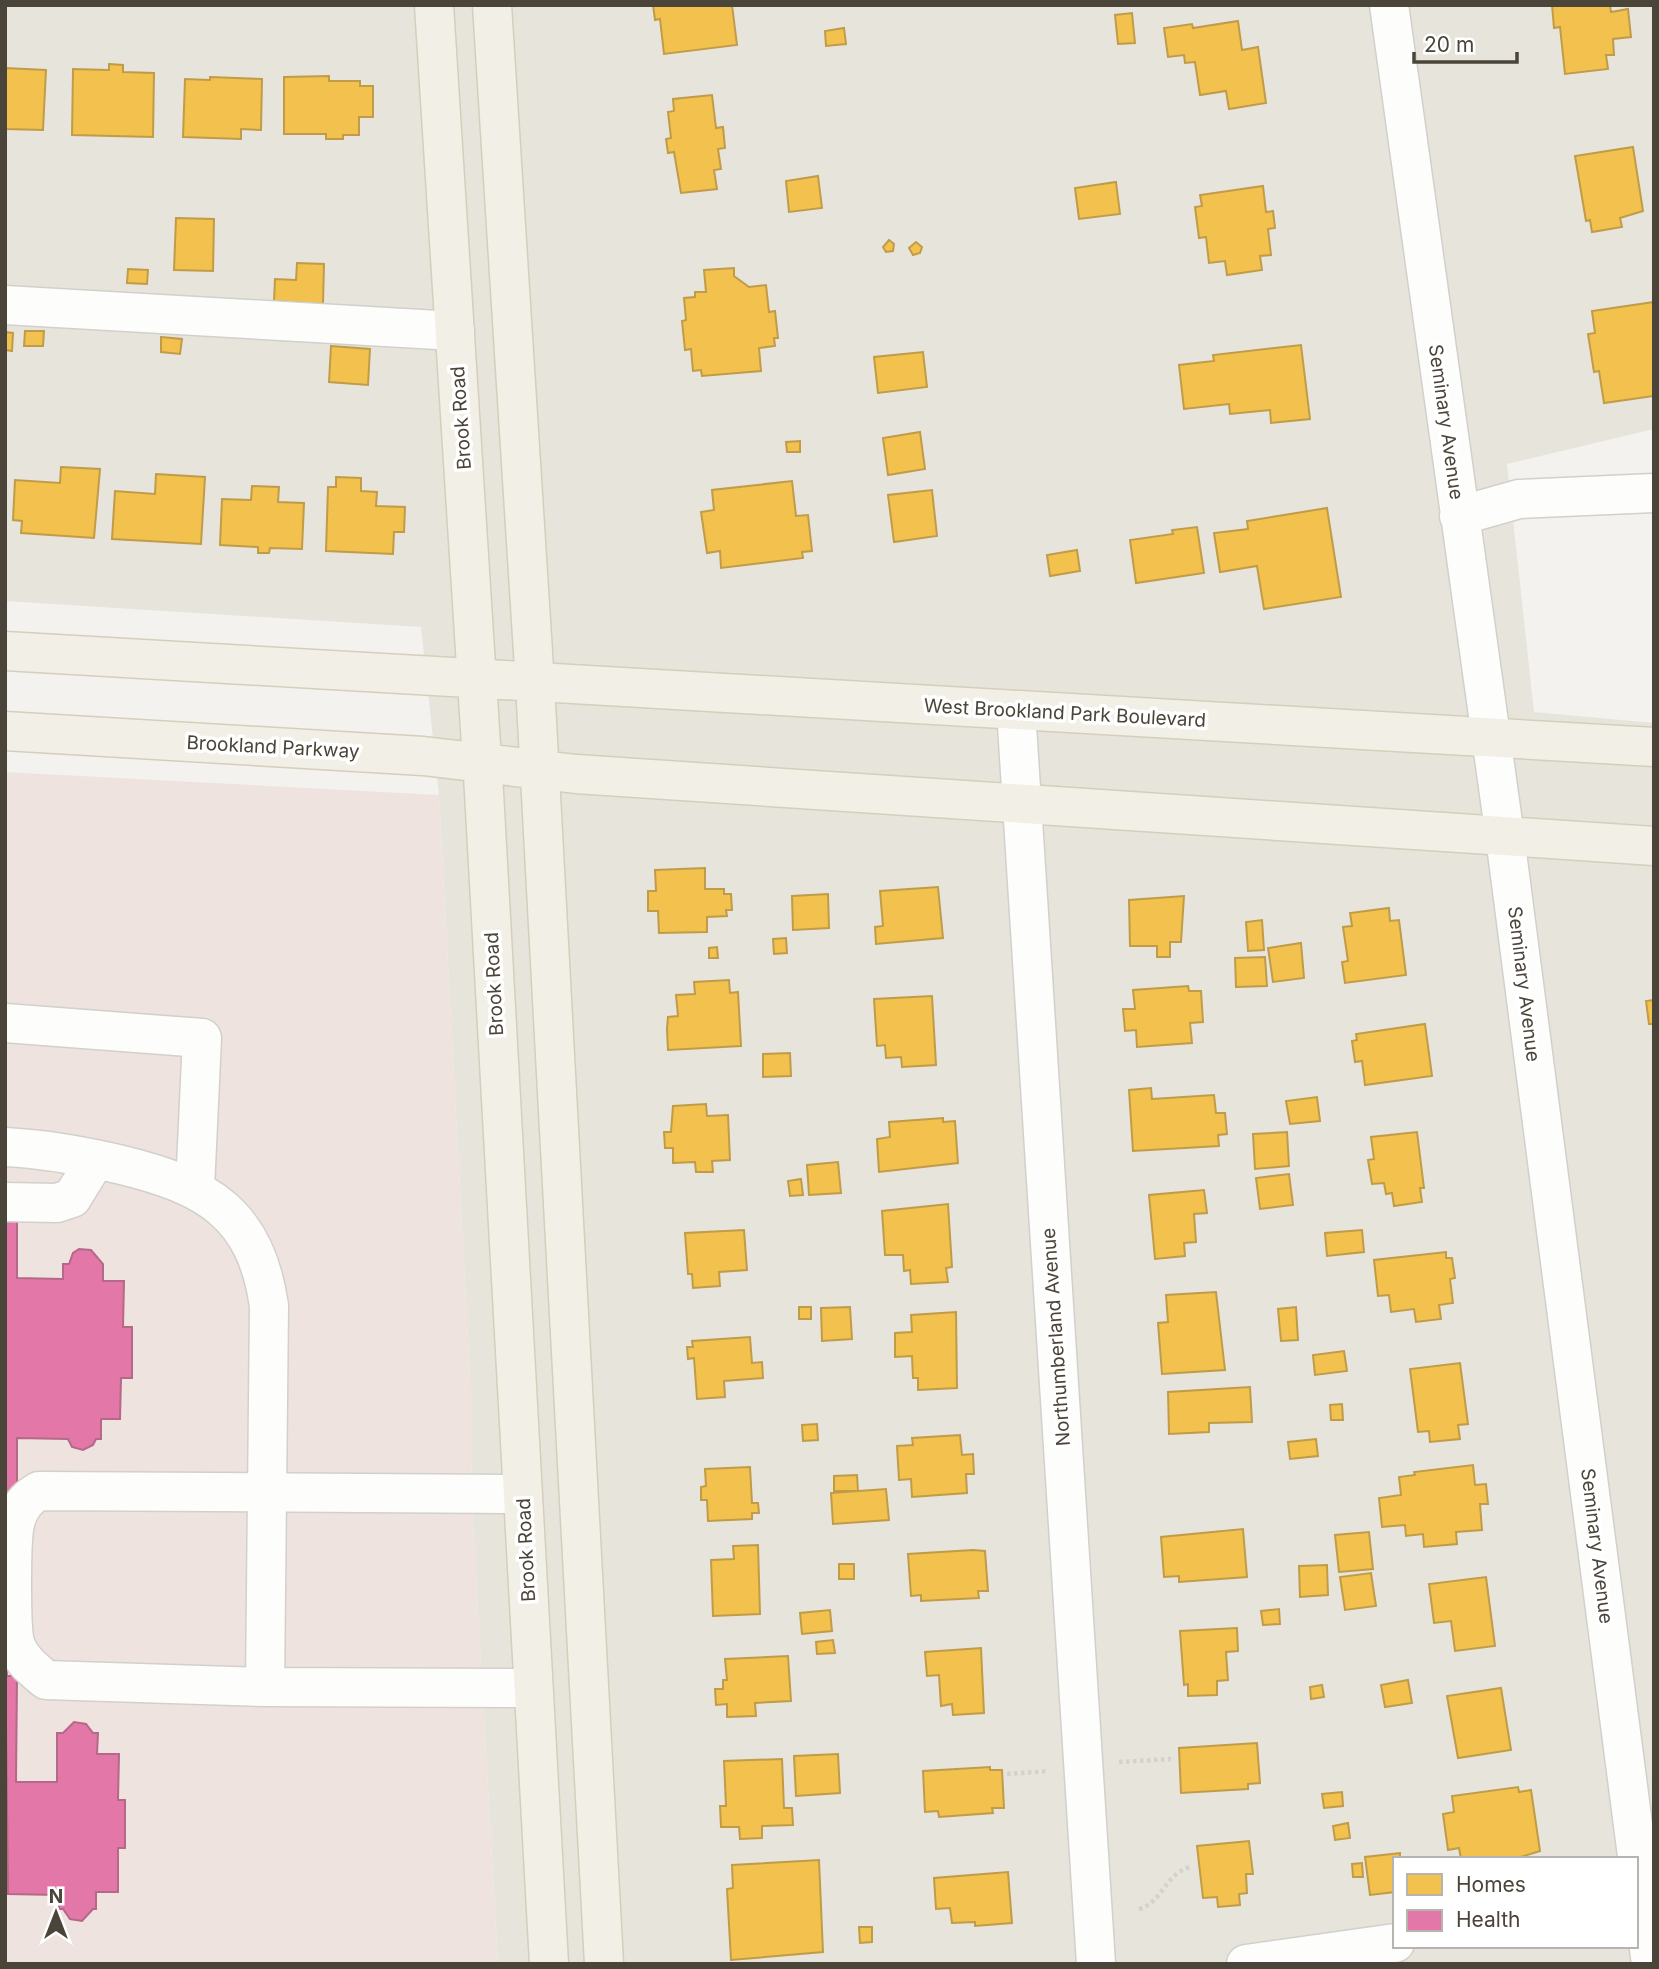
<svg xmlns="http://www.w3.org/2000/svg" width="1659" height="1969" font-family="Inter,sans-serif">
<rect width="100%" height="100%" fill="#f4f2ee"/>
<path fill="#e7e4dc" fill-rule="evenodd" d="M 5,5 L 1654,5 L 1654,429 L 1507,464 L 1534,712 L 1654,723 L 1654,1964 L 498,1964 L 472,1505 L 470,1377 L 439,795 L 421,627 L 5,601 ZM 1395,1859 L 1636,1859 L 1636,1946 L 1395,1946 Z"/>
<path fill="#eee3df" d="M 5,772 L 439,795 L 470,1377 L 472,1505 L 498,1964 L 5,1964 Z"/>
<path fill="#f2c14e" stroke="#c09c48" stroke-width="2" d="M 653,5 L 732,5 L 737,45 L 664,54 L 660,19 L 655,20 Z
M 1552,5 L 1610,5 L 1611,12 L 1628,9 L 1631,37 L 1613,39 L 1614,55 L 1606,55 L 1608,69 L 1565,74 L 1560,27 L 1554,28 Z
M 1132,13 L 1135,43 L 1118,44 L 1115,15 Z
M 1238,21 L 1242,50 L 1258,47 L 1266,103 L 1229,109 L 1226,91 L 1200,95 L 1195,62 L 1185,63 L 1184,55 L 1168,57 L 1164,28 L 1192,24 L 1193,28 Z
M 844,28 L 846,44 L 826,46 L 825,31 Z
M 109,64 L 123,65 L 123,72 L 154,73 L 153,137 L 72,135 L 73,69 L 109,70 Z
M 5,68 L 46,70 L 43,130 L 5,129 Z
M 329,76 L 329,81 L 360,81 L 360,86 L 373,86 L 373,117 L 359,117 L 359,135 L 343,135 L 343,139 L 326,139 L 326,134 L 284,134 L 284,77 Z
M 210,77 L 262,79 L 261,130 L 241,129 L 241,139 L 183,137 L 185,79 L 210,80 Z
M 712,95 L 716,128 L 723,127 L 725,148 L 718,149 L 721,169 L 714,170 L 717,189 L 681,193 L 674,152 L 668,153 L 666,139 L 671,138 L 668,112 L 674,111 L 673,99 Z
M 1633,147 L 1643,211 L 1620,218 L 1622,227 L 1592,232 L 1590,220 L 1586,221 L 1575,156 Z
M 818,176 L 822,208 L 789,212 L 786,181 Z
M 1116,182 L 1120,214 L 1079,219 L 1075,188 Z
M 1263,186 L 1266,212 L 1273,211 L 1275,228 L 1268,229 L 1271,255 L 1260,256 L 1262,270 L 1227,275 L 1225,261 L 1209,263 L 1206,237 L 1199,238 L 1195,207 L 1202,206 L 1200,195 Z
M 176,218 L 214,219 L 213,271 L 174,270 Z
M 889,240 L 894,244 L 893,251 L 886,252 L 883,247 Z
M 916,242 L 922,247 L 920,253 L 913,255 L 909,248 Z
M 297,263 L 324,264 L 323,304 L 274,301 L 275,279 L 296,280 Z
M 734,268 L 734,276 L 749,287 L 766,285 L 769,312 L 775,311 L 778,338 L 774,338 L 775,346 L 759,348 L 761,371 L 702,376 L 701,370 L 693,371 L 691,349 L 685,350 L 682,321 L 686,320 L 684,298 L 695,297 L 695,292 L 706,292 L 704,270 Z
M 128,269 L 148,270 L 147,284 L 127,283 Z
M 1654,302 L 1654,396 L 1604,403 L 1599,371 L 1594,372 L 1588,334 L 1595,333 L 1592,311 Z
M 25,331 L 44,331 L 43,346 L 24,346 Z
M 5,332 L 13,333 L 12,351 L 5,350 Z
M 161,337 L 182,339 L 180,354 L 161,352 Z
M 1301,345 L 1310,419 L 1271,423 L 1270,410 L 1230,414 L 1229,404 L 1184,409 L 1179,365 L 1214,361 L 1213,355 Z
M 331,346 L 370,349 L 368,385 L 329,382 Z
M 923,352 L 927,387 L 878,393 L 874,357 Z
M 920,432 L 925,469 L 888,475 L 883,438 Z
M 800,441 L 800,452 L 787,452 L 786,442 Z
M 61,467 L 100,469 L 94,538 L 21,533 L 22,521 L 13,520 L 15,480 L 60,483 Z
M 156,474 L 205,477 L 201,544 L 112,539 L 115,491 L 155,494 Z
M 336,477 L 361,478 L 361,491 L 377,492 L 376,506 L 405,507 L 404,532 L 394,532 L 393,554 L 326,551 L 328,487 L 336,487 Z
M 792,481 L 796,516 L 808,515 L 812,551 L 802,552 L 803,558 L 721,568 L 720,551 L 707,553 L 701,512 L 714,510 L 712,490 Z
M 252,486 L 279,487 L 278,502 L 304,503 L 302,549 L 270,548 L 269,553 L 258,553 L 258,547 L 220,545 L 222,499 L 251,500 Z
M 932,490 L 937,536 L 894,542 L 888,495 Z
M 1327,508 L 1341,597 L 1264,609 L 1257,566 L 1220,572 L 1214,533 L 1248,529 L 1247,521 Z
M 1197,527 L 1204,573 L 1136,583 L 1130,540 L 1173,534 L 1172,530 Z
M 1077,550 L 1080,571 L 1050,576 L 1047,555 Z
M 705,868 L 705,889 L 724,889 L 724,894 L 731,894 L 732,910 L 726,910 L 727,916 L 707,917 L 707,932 L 659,933 L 658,911 L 648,911 L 648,891 L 656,891 L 655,870 Z
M 938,887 L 943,938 L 876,944 L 875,927 L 883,926 L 880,891 Z
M 828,894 L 829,928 L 793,930 L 792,896 Z
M 1184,896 L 1181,942 L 1170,942 L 1170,957 L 1157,957 L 1157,946 L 1130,946 L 1129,900 Z
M 1389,908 L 1390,921 L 1399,920 L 1406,975 L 1345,983 L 1342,962 L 1348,961 L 1343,927 L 1352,926 L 1350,913 Z
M 1262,920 L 1264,950 L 1248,951 L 1246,922 Z
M 786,938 L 787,953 L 774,954 L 773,939 Z
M 1301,943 L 1304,978 L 1273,982 L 1268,948 Z
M 717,947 L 718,958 L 709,958 L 709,948 Z
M 1265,957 L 1267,986 L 1236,987 L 1235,958 Z
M 729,980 L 730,993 L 738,992 L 741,1046 L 668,1050 L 667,1029 L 668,1017 L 678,1016 L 676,995 L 695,994 L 694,982 Z
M 1188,986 L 1189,991 L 1201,991 L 1203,1022 L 1190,1023 L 1192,1043 L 1137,1047 L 1136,1030 L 1125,1031 L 1123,1009 L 1135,1009 L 1133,990 Z
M 932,996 L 936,1065 L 902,1067 L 901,1057 L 886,1058 L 885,1045 L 877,1046 L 874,999 Z
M 1654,1000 L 1654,1024 L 1649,1024 L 1646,1001 Z
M 1425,1024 L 1432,1076 L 1365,1085 L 1362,1061 L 1355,1062 L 1352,1041 L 1357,1040 L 1356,1034 Z
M 790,1053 L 791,1076 L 763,1077 L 763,1054 Z
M 1151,1088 L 1152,1099 L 1214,1095 L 1216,1113 L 1225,1113 L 1227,1134 L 1218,1135 L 1219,1146 L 1133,1151 L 1129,1090 Z
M 1317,1097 L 1320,1121 L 1290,1124 L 1286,1101 Z
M 706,1104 L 707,1116 L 728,1115 L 730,1160 L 712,1161 L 713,1172 L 696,1172 L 695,1162 L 673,1163 L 673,1148 L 665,1148 L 664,1132 L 671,1132 L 673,1106 Z
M 943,1118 L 943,1122 L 955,1121 L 958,1163 L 879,1172 L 877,1139 L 890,1137 L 889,1122 Z
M 1287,1132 L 1289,1166 L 1255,1169 L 1253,1134 Z
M 1417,1132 L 1424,1188 L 1420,1188 L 1422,1202 L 1394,1206 L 1392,1193 L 1386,1194 L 1384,1183 L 1372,1184 L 1368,1160 L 1374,1159 L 1371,1137 Z
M 838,1162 L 841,1193 L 809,1195 L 807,1165 Z
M 1289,1174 L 1293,1205 L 1260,1209 L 1256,1178 Z
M 801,1179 L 803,1195 L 790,1196 L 788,1181 Z
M 1204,1190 L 1207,1213 L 1194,1214 L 1196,1242 L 1184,1243 L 1185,1256 L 1155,1259 L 1149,1195 Z
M 948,1204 L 952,1267 L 946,1268 L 948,1282 L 911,1284 L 910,1270 L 904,1271 L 903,1255 L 885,1255 L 882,1211 Z
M 744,1230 L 747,1270 L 719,1272 L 720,1286 L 693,1288 L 692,1274 L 688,1274 L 685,1233 Z
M 1362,1230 L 1364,1252 L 1327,1256 L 1325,1233 Z
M 1446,1252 L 1446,1258 L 1452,1258 L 1455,1278 L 1450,1279 L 1453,1303 L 1439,1305 L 1441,1319 L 1416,1322 L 1414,1309 L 1391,1312 L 1389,1295 L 1378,1296 L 1374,1260 Z
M 1216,1292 L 1225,1370 L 1162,1374 L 1158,1323 L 1168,1322 L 1166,1295 Z
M 799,1307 L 811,1307 L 811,1319 L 799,1319 Z
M 850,1307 L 852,1339 L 822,1341 L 821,1308 Z
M 1296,1307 L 1298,1340 L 1281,1341 L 1278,1309 Z
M 956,1312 L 957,1388 L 918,1390 L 918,1378 L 913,1378 L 912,1356 L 895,1357 L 895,1333 L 912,1332 L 911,1315 Z
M 750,1337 L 752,1363 L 762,1362 L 763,1378 L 724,1381 L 725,1397 L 697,1399 L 694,1358 L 688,1359 L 687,1347 L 693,1347 L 692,1341 Z
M 1344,1351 L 1347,1371 L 1315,1375 L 1313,1355 Z
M 1460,1363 L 1468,1424 L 1458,1425 L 1460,1439 L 1430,1442 L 1429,1431 L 1418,1432 L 1410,1369 Z
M 1250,1387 L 1252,1422 L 1209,1423 L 1209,1432 L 1169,1434 L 1168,1392 Z
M 1342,1404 L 1343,1420 L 1331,1420 L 1330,1405 Z
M 817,1424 L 818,1440 L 803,1441 L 802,1425 Z
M 960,1435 L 962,1455 L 973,1454 L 974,1474 L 966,1474 L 967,1493 L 912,1497 L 911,1479 L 899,1480 L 897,1446 L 913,1445 L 912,1438 Z
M 1316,1439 L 1318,1456 L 1290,1459 L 1288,1442 Z
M 1473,1465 L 1475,1485 L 1486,1484 L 1488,1504 L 1480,1504 L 1482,1530 L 1456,1532 L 1457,1544 L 1424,1547 L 1423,1534 L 1406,1536 L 1405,1525 L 1382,1527 L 1379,1498 L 1401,1495 L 1399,1477 L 1415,1475 L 1414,1472 Z
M 750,1467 L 752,1503 L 758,1503 L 759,1513 L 752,1513 L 752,1519 L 708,1521 L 707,1500 L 701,1500 L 701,1487 L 706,1486 L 705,1469 Z
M 857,1475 L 858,1491 L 834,1491 L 834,1476 Z
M 886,1489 L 889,1520 L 833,1524 L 831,1493 Z
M 1243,1529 L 1247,1577 L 1179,1582 L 1179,1576 L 1164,1577 L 1161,1537 Z
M 1369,1532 L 1373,1569 L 1339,1572 L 1335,1535 Z
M 758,1545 L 760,1614 L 713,1616 L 711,1560 L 734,1559 L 733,1546 Z
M 973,1550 L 985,1551 L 988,1591 L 978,1591 L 979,1598 L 921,1601 L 921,1595 L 911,1596 L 908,1554 Z
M 839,1564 L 854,1564 L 854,1579 L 839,1579 Z
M 1327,1565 L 1328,1595 L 1300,1597 L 1299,1566 Z
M 1371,1573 L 1376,1606 L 1345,1610 L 1340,1577 Z
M 1486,1577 L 1495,1646 L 1455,1651 L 1451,1621 L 1434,1623 L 1429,1584 Z
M 1279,1609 L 1280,1624 L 1263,1625 L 1261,1611 Z
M 830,1610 L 832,1631 L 802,1634 L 800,1613 Z
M 1237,1628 L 1238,1651 L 1226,1652 L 1228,1680 L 1217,1681 L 1217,1695 L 1188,1696 L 1188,1684 L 1184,1685 L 1180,1631 Z
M 833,1640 L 835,1653 L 817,1654 L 816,1642 Z
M 981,1648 L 984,1713 L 953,1715 L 952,1704 L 941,1706 L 939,1675 L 927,1676 L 925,1652 Z
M 788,1656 L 791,1701 L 755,1703 L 756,1716 L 727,1717 L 727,1704 L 716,1705 L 715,1689 L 723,1689 L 723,1680 L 727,1680 L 725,1659 Z
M 1408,1680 L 1412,1703 L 1385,1707 L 1381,1685 Z
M 1322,1685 L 1324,1697 L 1311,1699 L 1310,1687 Z
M 1501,1688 L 1511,1750 L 1458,1758 L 1447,1696 Z
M 1257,1743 L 1260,1783 L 1248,1784 L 1248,1789 L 1181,1793 L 1179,1748 Z
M 838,1754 L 840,1793 L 796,1796 L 794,1756 Z
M 782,1759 L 784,1808 L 792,1808 L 793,1825 L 762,1826 L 762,1838 L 740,1839 L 739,1827 L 721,1827 L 720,1806 L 726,1806 L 724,1761 Z
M 990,1767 L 990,1770 L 1002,1770 L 1004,1808 L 992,1808 L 993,1813 L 939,1817 L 938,1811 L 925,1812 L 923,1771 Z
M 1518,1787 L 1519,1792 L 1531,1790 L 1540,1851 L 1514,1859 L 1461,1859 L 1459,1848 L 1448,1850 L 1443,1814 L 1454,1812 L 1452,1796 Z
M 1342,1792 L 1343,1806 L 1324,1808 L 1322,1794 Z
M 1348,1823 L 1350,1838 L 1335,1840 L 1333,1826 Z
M 1249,1841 L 1253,1874 L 1246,1874 L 1247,1893 L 1239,1894 L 1240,1905 L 1218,1907 L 1217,1897 L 1203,1898 L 1197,1846 Z
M 1400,1853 L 1400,1859 L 1395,1859 L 1395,1892 L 1370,1895 L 1365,1857 Z
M 819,1860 L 823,1952 L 731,1960 L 727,1889 L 733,1888 L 732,1865 Z
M 1362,1863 L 1363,1877 L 1353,1877 L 1352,1864 Z
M 1008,1872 L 1012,1923 L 975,1926 L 975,1922 L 952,1923 L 950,1908 L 936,1909 L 934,1878 Z
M 859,1927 L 872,1927 L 872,1942 L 860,1943 Z"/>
<path fill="#e377a8" stroke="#b56887" stroke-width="2" d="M 5,1217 L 17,1217 L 17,1278 L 63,1279 L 63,1264 L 69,1264 L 73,1253 L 79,1249 L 91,1250 L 103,1264 L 103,1281 L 124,1281 L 123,1327 L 132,1327 L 132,1378 L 121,1378 L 120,1419 L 101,1419 L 101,1439 L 96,1439 L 93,1445 L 83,1450 L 72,1447 L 68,1439 L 17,1438 L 17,1497 L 5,1536 Z
M 5,1637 L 7,1676 L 17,1676 L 16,1782 L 57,1782 L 57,1733 L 63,1733 L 74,1722 L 86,1724 L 93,1733 L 98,1733 L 97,1754 L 119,1754 L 118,1800 L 125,1800 L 125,1848 L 118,1848 L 118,1892 L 96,1892 L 96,1909 L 93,1909 L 82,1921 L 70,1919 L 63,1909 L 59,1909 L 59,1895 L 8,1894 Z"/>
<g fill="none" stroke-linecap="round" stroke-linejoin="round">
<g stroke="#d2d0cb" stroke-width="41">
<path id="minor" d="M 1389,5 L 1505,837 L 1651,1964
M 5,305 L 455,331
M 1459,516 L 1519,499 L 1654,493
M 1016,710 L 1096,1964
M 5,1023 L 202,1038 L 195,1188
M 5,1147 C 45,1149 84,1156 122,1165 C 207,1186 256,1213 269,1306 L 265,1687 L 533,1688
M 5,1202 L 57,1203 L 72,1198 L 96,1159
M 265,1687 L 46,1680 C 34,1670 20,1659 15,1643 C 11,1627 11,1541 15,1524 C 18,1509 26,1498 39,1491 L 522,1494
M 1246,1964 L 1395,1943"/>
</g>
<g stroke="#d6cebb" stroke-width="41">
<path id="major" d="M 434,5 L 484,792 L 549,1964
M 492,5 L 535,684 L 604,1964
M 5,651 L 1654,747
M 5,731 L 423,756 L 576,774 L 1654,846"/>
</g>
<path stroke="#d3d2cc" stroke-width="4.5" stroke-dasharray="3.5 3.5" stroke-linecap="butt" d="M 1119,1762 L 1171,1759
M 1007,1774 L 1047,1771
M 1139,1909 C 1162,1903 1165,1874 1190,1867"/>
<use href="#minor" stroke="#fdfdfc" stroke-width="38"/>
<use href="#major" stroke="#f2efe6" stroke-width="38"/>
</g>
<g text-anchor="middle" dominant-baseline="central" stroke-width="7" stroke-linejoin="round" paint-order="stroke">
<g font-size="19" fill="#4b4439" stroke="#fff">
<text transform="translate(461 418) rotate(-94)">Brook Road</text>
<text transform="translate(1446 422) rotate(82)">Seminary Avenue</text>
<text transform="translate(1065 713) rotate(3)">West Brookland Park Boulevard</text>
<text transform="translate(273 747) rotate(3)">Brookland Parkway</text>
<text transform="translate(494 984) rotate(-93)">Brook Road</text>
<text transform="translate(1524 984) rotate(83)">Seminary Avenue</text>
<text transform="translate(1056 1337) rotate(-94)">Northumberland Avenue</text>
<text transform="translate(1597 1546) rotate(83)">Seminary Avenue</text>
<text transform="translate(526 1550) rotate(-93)">Brook Road</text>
</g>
</g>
<rect width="1659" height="1969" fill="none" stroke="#4b4439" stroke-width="14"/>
<rect x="1393" y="1857" width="245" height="91" fill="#ffffff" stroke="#b7b4b0" stroke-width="2"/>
<rect x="1407" y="1874" width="35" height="21" fill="#f2c14e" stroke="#b7b4b0" stroke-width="2"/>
<text x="1456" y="1892" font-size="21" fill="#4b4439">Homes</text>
<rect x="1407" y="1910" width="35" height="21" fill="#e377a8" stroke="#b7b4b0" stroke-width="2"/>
<text x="1456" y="1927" font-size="21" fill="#4b4439">Health</text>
<g transform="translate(56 1913)" stroke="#ffffff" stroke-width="5" paint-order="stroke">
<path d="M0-5L12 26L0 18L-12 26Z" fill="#4b4439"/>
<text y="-10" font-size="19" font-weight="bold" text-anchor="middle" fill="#4b4439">N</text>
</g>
<path d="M1414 52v10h103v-10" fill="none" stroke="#4b4439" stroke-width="3.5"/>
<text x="1424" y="52" font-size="21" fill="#4b4439" stroke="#ffffff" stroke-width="5" paint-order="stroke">20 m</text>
</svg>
